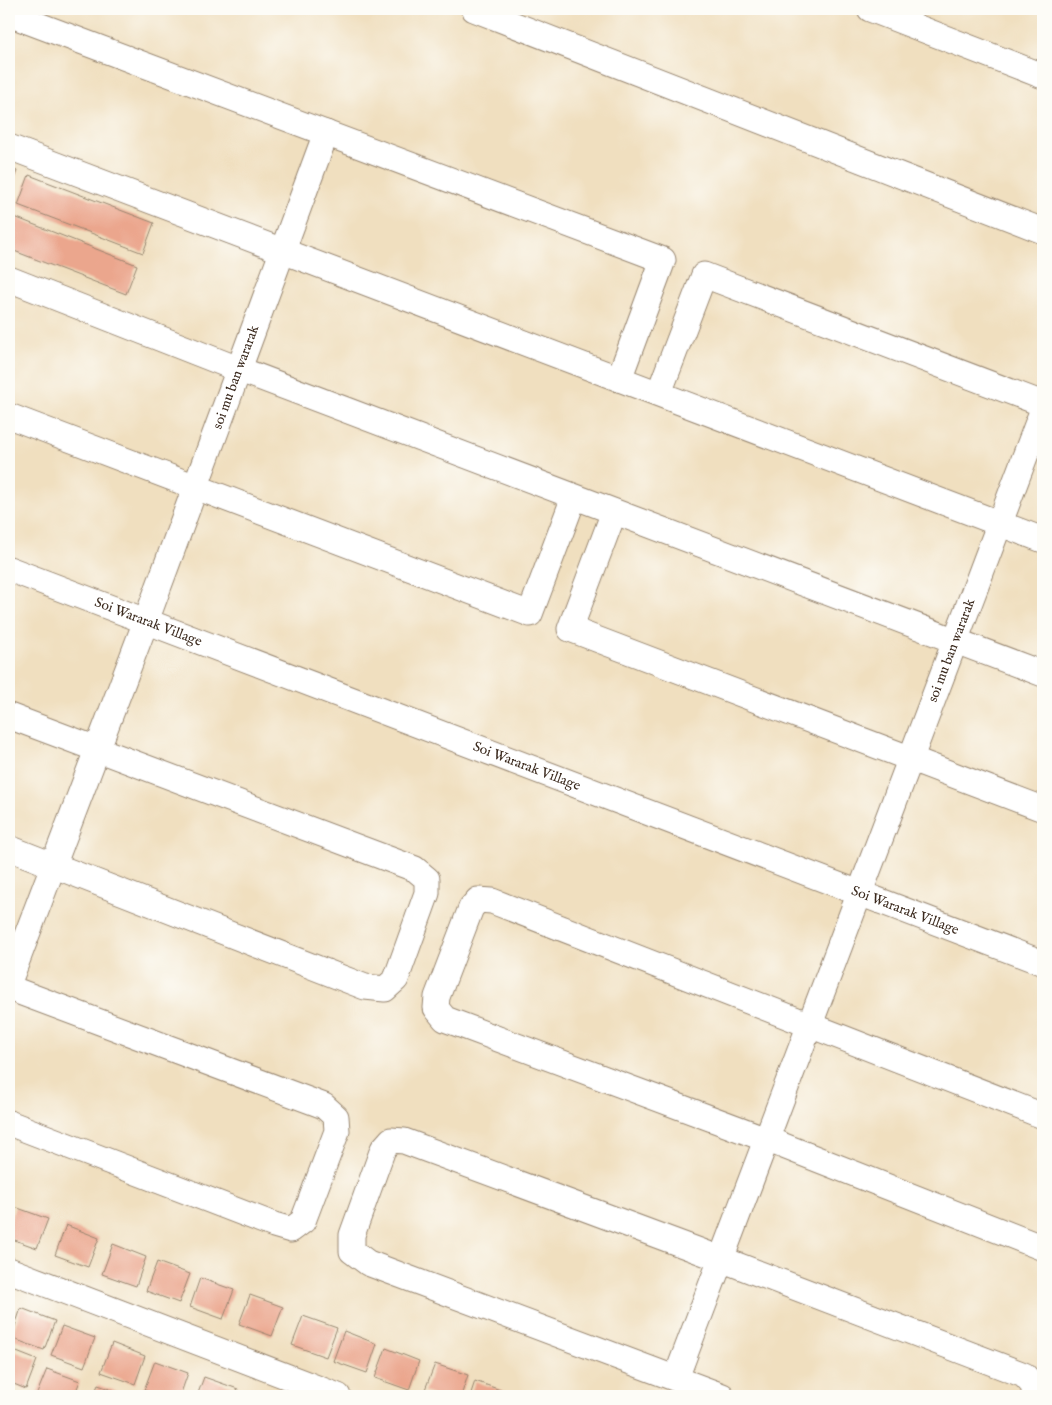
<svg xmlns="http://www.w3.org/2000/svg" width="1052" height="1405" font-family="'IM FELL English',serif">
<rect width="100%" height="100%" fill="#fdfcf7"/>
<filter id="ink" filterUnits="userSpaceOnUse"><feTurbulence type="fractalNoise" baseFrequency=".02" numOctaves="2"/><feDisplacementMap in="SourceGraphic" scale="10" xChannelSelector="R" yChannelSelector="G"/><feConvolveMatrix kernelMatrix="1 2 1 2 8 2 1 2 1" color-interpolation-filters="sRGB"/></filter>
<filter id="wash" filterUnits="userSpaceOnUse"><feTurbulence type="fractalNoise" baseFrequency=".0096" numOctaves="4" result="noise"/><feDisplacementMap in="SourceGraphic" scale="20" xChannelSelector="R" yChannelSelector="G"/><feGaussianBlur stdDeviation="1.12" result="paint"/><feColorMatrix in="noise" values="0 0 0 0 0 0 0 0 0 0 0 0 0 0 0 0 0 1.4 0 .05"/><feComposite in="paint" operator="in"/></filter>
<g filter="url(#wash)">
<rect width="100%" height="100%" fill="#f0dfbf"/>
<g id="blocks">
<path fill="#eba68d" d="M 9,168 L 17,171 L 9,191 Z
M 29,175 L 154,223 L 143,253 L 18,205 Z
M 12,216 L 137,265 L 126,294 L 9,249 L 9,224 Z
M 15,1207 L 48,1219 L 37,1248 L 9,1238 L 9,1224 Z
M 66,1225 L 99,1238 L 88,1267 L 55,1255 Z
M 113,1244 L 146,1257 L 136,1286 L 102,1274 Z
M 157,1262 L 190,1274 L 179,1303 L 146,1291 Z
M 200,1278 L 234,1290 L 223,1319 L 190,1307 Z
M 250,1295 L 283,1307 L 272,1336 L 239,1324 Z
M 21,1308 L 55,1321 L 44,1350 L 11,1338 Z
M 303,1316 L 337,1328 L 326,1357 L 292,1345 Z
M 62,1326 L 95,1338 L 84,1367 L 51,1355 Z
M 344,1331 L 377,1344 L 367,1373 L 333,1361 Z
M 112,1343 L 145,1356 L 135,1384 L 101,1372 Z
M 386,1348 L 419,1361 L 409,1390 L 375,1378 Z
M 9,1349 L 37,1360 L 26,1389 L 9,1382 Z
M 155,1361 L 188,1373 L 180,1396 L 162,1396 L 144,1390 Z
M 435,1364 L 468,1375 L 461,1396 L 435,1396 L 424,1392 Z
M 47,1369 L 80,1381 L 74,1396 L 36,1396 Z
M 204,1377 L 238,1389 L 235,1396 L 197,1396 Z
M 475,1381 L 509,1393 L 508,1396 L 470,1396 Z
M 98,1385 L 130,1396 L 93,1396 Z"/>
</g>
</g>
<g filter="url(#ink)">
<use href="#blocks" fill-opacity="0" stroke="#96846e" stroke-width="1"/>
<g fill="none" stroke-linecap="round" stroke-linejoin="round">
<g stroke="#96846e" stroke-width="27">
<g id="minor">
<path d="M 474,9 L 1043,231"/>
<path d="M 870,9 L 1043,76"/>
<path d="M 9,14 L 663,260 L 619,379"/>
<path d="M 9,147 L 1043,540"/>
<path d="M 9,279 L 238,369 L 1043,674"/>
<path d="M 659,393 L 704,275 L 1043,404"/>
<path d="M 9,416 L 530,614 L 574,497"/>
<path d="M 614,512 L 570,629 L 1043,809"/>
<path id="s1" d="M 9,569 L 1043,963"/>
<path d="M 9,716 L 415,869 L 427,879 L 427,893 L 396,979 L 385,989 L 365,987 L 9,848"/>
<path id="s2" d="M 9,982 L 146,621 L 326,133"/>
<path d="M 9,988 L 324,1106 L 336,1117 L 337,1131 L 303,1221 L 291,1230 L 274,1225 L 9,1123"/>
<path d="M 1043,1116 L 492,901 L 478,900 L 471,908 L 437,997 L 436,1008 L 445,1019 L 766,1139 L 1043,1248"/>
<path d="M 9,1270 L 338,1396"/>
<path id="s3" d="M 676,1378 L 1043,409"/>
<path d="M 722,1396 L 368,1263 L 352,1251 L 352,1235 L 383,1149 L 391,1140 L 404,1141 L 721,1259 L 1024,1375 L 1034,1386 L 1034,1396"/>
</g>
</g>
<use href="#minor" stroke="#fff" stroke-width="25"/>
</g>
</g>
<g text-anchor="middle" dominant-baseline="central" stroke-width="5" stroke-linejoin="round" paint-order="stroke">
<g font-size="14" fill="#3b2a1e" stroke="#fdfcf7">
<text stroke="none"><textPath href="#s2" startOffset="646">soi mu ban wararak</textPath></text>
<text stroke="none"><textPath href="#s1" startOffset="149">Soi Wararak Village</textPath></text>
<text stroke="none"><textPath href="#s3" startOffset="778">soi mu ban wararak</textPath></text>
<text stroke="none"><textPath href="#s1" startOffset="554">Soi Wararak Village</textPath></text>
<text stroke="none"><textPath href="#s1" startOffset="959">Soi Wararak Village</textPath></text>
</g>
</g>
<rect width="1052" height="1405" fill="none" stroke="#fdfcf7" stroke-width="30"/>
</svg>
